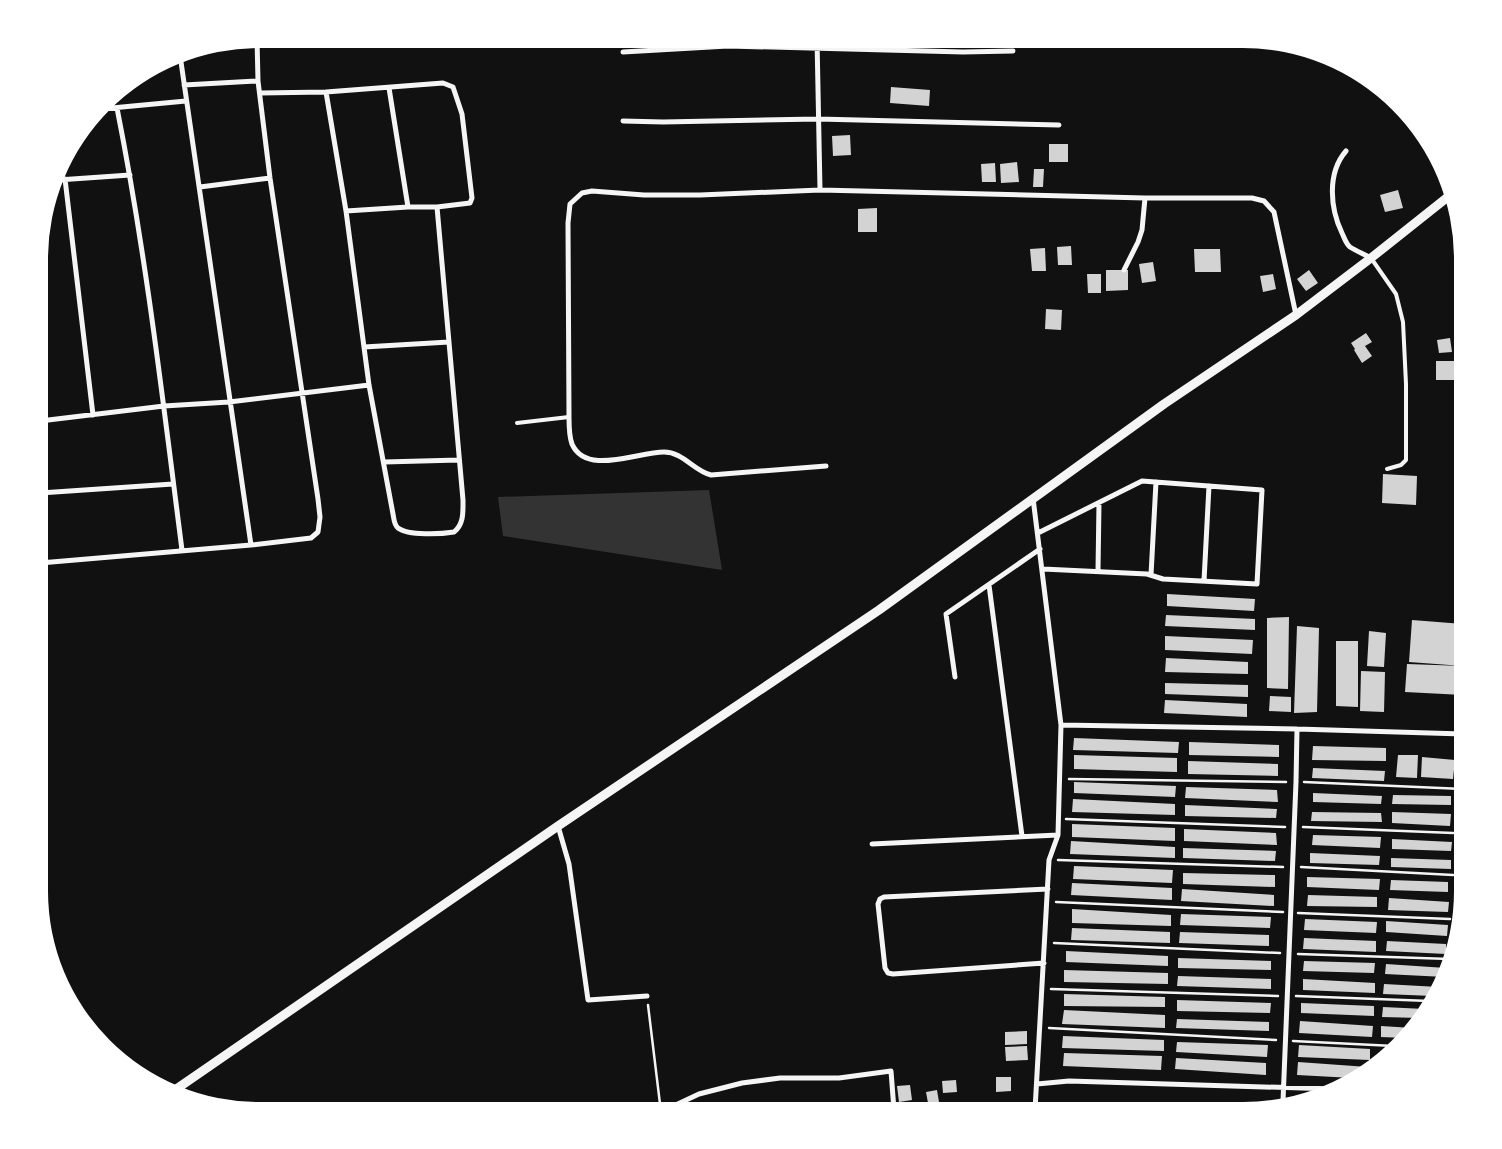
<svg xmlns="http://www.w3.org/2000/svg" width="1502" height="1149" font-family="'DM Sans',sans-serif">
<rect width="100%" height="100%" fill="#111"/>
<path fill="#333" d="M 709,490 L 722,570 L 503,536 L 498,497 Z"/>
<path fill="#d3d3d3" d="M 891,87 L 930,90 L 929,106 L 890,103 Z
M 850,135 L 851,155 L 833,156 L 832,136 Z
M 1049,144 L 1068,144 L 1068,162 L 1049,162 Z
M 1017,162 L 1019,182 L 1001,183 L 1000,164 Z
M 995,163 L 996,182 L 982,182 L 981,164 Z
M 1034,169 L 1044,169 L 1043,187 L 1033,187 Z
M 1398,190 L 1403,208 L 1385,212 L 1380,195 Z
M 877,208 L 877,232 L 858,232 L 858,209 Z
M 1457,237 L 1463,258 L 1463,272 L 1458,272 Z
M 1071,246 L 1072,265 L 1058,265 L 1057,247 Z
M 1045,248 L 1046,271 L 1032,271 L 1030,249 Z
M 1194,249 L 1220,249 L 1221,272 L 1195,272 Z
M 1153,262 L 1156,281 L 1142,283 L 1139,264 Z
M 1106,270 L 1128,270 L 1128,290 L 1106,291 Z
M 1309,270 L 1318,283 L 1306,291 L 1297,279 Z
M 1087,274 L 1101,274 L 1101,293 L 1088,293 Z
M 1273,274 L 1276,289 L 1263,292 L 1260,276 Z
M 1046,309 L 1062,310 L 1061,330 L 1045,329 Z
M 1366,333 L 1372,342 L 1365,346 L 1372,356 L 1362,363 L 1354,350 L 1355,349 L 1351,343 Z
M 1450,338 L 1452,352 L 1439,353 L 1437,340 Z
M 1436,361 L 1455,361 L 1455,380 L 1436,380 Z
M 1383,474 L 1417,476 L 1416,505 L 1382,503 Z
M 1167,594 L 1255,599 L 1254,611 L 1167,606 Z
M 1166,615 L 1255,619 L 1255,630 L 1165,626 Z
M 1289,617 L 1288,689 L 1267,688 L 1267,618 Z
M 1412,620 L 1463,624 L 1463,666 L 1409,662 Z
M 1297,626 L 1319,628 L 1317,712 L 1294,713 Z
M 1369,631 L 1386,633 L 1384,667 L 1367,666 Z
M 1165,636 L 1253,640 L 1252,654 L 1165,650 Z
M 1336,641 L 1358,641 L 1358,707 L 1336,706 Z
M 1166,658 L 1248,662 L 1248,674 L 1165,672 Z
M 1407,664 L 1463,666 L 1463,695 L 1405,692 Z
M 1361,671 L 1385,672 L 1384,712 L 1360,711 Z
M 1165,683 L 1248,685 L 1248,697 L 1165,694 Z
M 1270,696 L 1291,697 L 1291,712 L 1269,711 Z
M 1165,700 L 1247,704 L 1247,717 L 1164,713 Z
M 1074,738 L 1179,742 L 1178,753 L 1073,750 Z
M 1189,742 L 1279,745 L 1279,757 L 1189,755 Z
M 1313,746 L 1386,748 L 1386,761 L 1312,760 Z
M 1074,755 L 1177,758 L 1177,772 L 1074,769 Z
M 1398,755 L 1418,755 L 1417,778 L 1396,777 Z
M 1422,757 L 1455,760 L 1453,779 L 1421,777 Z
M 1188,761 L 1278,764 L 1278,776 L 1188,774 Z
M 1313,768 L 1385,771 L 1384,781 L 1312,778 Z
M 1074,782 L 1176,786 L 1175,797 L 1074,793 Z
M 1186,787 L 1277,790 L 1278,802 L 1185,798 Z
M 1313,793 L 1382,796 L 1381,804 L 1313,802 Z
M 1393,795 L 1451,796 L 1451,805 L 1392,804 Z
M 1073,799 L 1175,804 L 1175,815 L 1072,812 Z
M 1185,805 L 1277,809 L 1276,818 L 1185,816 Z
M 1312,812 L 1381,813 L 1382,822 L 1311,821 Z
M 1392,812 L 1451,814 L 1450,826 L 1392,823 Z
M 1072,824 L 1175,828 L 1175,841 L 1072,837 Z
M 1184,829 L 1276,833 L 1277,845 L 1184,841 Z
M 1313,835 L 1381,837 L 1380,848 L 1312,845 Z
M 1392,839 L 1452,842 L 1451,851 L 1392,849 Z
M 1071,841 L 1175,847 L 1175,858 L 1070,854 Z
M 1183,848 L 1276,851 L 1275,861 L 1183,858 Z
M 1310,853 L 1380,856 L 1379,865 L 1310,863 Z
M 1391,858 L 1451,860 L 1451,869 L 1391,867 Z
M 1074,866 L 1173,870 L 1172,883 L 1073,879 Z
M 1183,873 L 1275,875 L 1275,887 L 1183,884 Z
M 1307,877 L 1380,879 L 1379,890 L 1307,887 Z
M 1391,880 L 1448,882 L 1448,892 L 1390,890 Z
M 1072,883 L 1172,888 L 1172,900 L 1071,895 Z
M 1182,889 L 1274,895 L 1274,906 L 1181,901 Z
M 1308,895 L 1377,897 L 1377,907 L 1307,906 Z
M 1389,898 L 1449,902 L 1448,912 L 1388,910 Z
M 1072,909 L 1171,915 L 1171,926 L 1072,923 Z
M 1181,914 L 1271,917 L 1270,928 L 1180,925 Z
M 1305,919 L 1377,922 L 1376,933 L 1304,930 Z
M 1386,921 L 1448,925 L 1447,936 L 1386,932 Z
M 1072,928 L 1170,932 L 1170,943 L 1071,940 Z
M 1180,932 L 1269,935 L 1269,946 L 1179,943 Z
M 1304,938 L 1376,941 L 1376,952 L 1303,949 Z
M 1387,941 L 1446,944 L 1446,954 L 1386,951 Z
M 1066,951 L 1168,956 L 1168,966 L 1066,962 Z
M 1178,958 L 1271,961 L 1271,970 L 1178,968 Z
M 1304,961 L 1375,963 L 1374,973 L 1303,971 Z
M 1386,964 L 1446,968 L 1446,975 L 1445,977 L 1385,974 Z
M 1064,970 L 1168,973 L 1168,984 L 1064,982 Z
M 1178,976 L 1271,979 L 1271,989 L 1177,986 Z
M 1303,979 L 1375,983 L 1375,993 L 1303,990 Z
M 1384,984 L 1439,987 L 1433,996 L 1383,994 Z
M 1064,994 L 1165,997 L 1165,1007 L 1064,1006 Z
M 1177,1000 L 1271,1003 L 1270,1013 L 1177,1011 Z
M 1301,1003 L 1374,1006 L 1374,1016 L 1301,1013 Z
M 1383,1007 L 1425,1009 L 1420,1018 L 1382,1017 Z
M 1064,1010 L 1165,1015 L 1165,1028 L 1062,1024 Z
M 1177,1019 L 1269,1022 L 1269,1031 L 1176,1028 Z
M 1300,1021 L 1373,1026 L 1372,1037 L 1299,1033 Z
M 1381,1026 L 1413,1028 L 1406,1038 L 1381,1037 Z
M 1027,1031 L 1027,1044 L 1005,1045 L 1005,1032 Z
M 1063,1036 L 1164,1040 L 1164,1051 L 1062,1048 Z
M 1177,1042 L 1268,1045 L 1267,1057 L 1176,1052 Z
M 1299,1045 L 1370,1049 L 1370,1060 L 1298,1057 Z
M 1027,1046 L 1028,1060 L 1006,1061 L 1005,1047 Z
M 1064,1053 L 1162,1056 L 1161,1070 L 1063,1066 Z
M 1176,1058 L 1266,1063 L 1266,1075 L 1175,1069 Z
M 1298,1062 L 1368,1067 L 1353,1078 L 1297,1075 Z
M 996,1077 L 1011,1077 L 1011,1091 L 996,1092 Z
M 956,1080 L 957,1092 L 943,1093 L 942,1081 Z
M 910,1085 L 912,1100 L 899,1102 L 897,1086 Z
M 937,1090 L 939,1102 L 928,1103 L 926,1092 Z"/>
<g fill="none" stroke-linecap="round" stroke-linejoin="round">
<path stroke="#f5f5f5" stroke-width="2.5" d="M 1069,779 L 1286,782
M 1304,782 L 1463,789
M 1066,819 L 1285,827
M 1303,827 L 1453,833
M 1058,860 L 1283,867
M 1301,867 L 1453,875
M 1056,902 L 1283,912
M 1298,913 L 1450,919
M 1054,943 L 1280,953
M 1298,954 L 1450,959
M 1051,989 L 1278,996
M 1296,996 L 1430,1001
M 648,1005 L 660,1104
M 1049,1028 L 1276,1040
M 1293,1041 L 1394,1046"/>
<path stroke="#f5f5f5" stroke-width="4" d="M 1371,258 L 1396,294 L 1403,322 L 1406,384 L 1406,460 L 1401,465 L 1387,469
M 517,423 L 569,417"/>
<path stroke="#f5f5f5" stroke-width="5" d="M 817,39 L 820,190
M 623,52 L 728,46 L 963,52 L 1013,51
M 180,55 L 251,545
M 184,85 L 258,81
M 389,88 L 408,207
M 326,92 L 346,211 L 369,385 L 393,514 C 394,519 394,525 398,528 C 408,536 442,534 454,532 C 464,524 463,512 463,500 L 437,207
M 260,93 L 326,92 L 443,83 L 453,87 L 462,114 L 472,198 L 470,203 L 437,207 L 408,207 L 346,211
M 117,108 C 146,254 163,402 182,550
M 101,109 L 186,101
M 623,121 L 663,122 L 818,119 L 1059,125
M 1346,151 C 1327,173 1330,208 1342,233 C 1344,237 1346,244 1350,247 C 1356,251 1364,254 1371,258
M 65,179 L 93,415
M 58,180 L 130,175
M 200,187 L 270,178
M 1124,270 L 1138,242 L 1142,230 L 1145,198
M 364,347 L 449,342
M 40,421 L 164,406 L 229,402 L 369,385
M 384,462 L 459,460
M 826,466 L 711,475 C 694,471 683,452 664,452 C 637,452 586,476 572,444 C 569,436 569,426 569,417 L 568,223 L 570,204 L 582,193 L 592,191 L 644,195 L 700,195 L 820,190 L 1145,198 L 1252,198 L 1264,201 L 1274,212 L 1296,315
M 40,493 L 173,484
M 1033,498 L 1061,725 L 1058,835 L 1049,860 L 1035,1110
M 40,528 L 46,562
M 1038,533 L 1142,481 L 1262,490 L 1257,584 L 1163,579 L 1147,574 L 1043,569
M 40,563 L 251,545 L 311,538 L 318,532 L 320,517 L 318,499 L 270,178 L 258,81 L 257,39
M 1098,571 L 1099,503
M 1151,575 L 1156,482
M 1204,581 L 1209,486
M 989,585 L 1022,836
M 955,677 L 946,614 L 1040,549
M 1061,725 L 1297,729 L 1463,734
M 558,826 L 569,864 L 588,1000 L 647,996
M 872,844 L 1058,835
M 1458,925 L 1463,813
M 1044,963 L 893,974 L 888,973 L 885,968 L 878,904 L 880,899 L 884,897 L 1048,889
M 1037,1084 L 1069,1081 L 1334,1089
M 1283,1101 L 1296,782 L 1297,729
M 665,1110 L 699,1094 L 742,1083 L 780,1078 L 839,1078 L 891,1071 L 894,1110"/>
<path stroke="#f5f5f5" stroke-width="9" d="M 172,1092 L 558,826 L 879,610 L 1164,404 L 1296,315 L 1371,258 L 1449,196"/>
</g>
<path d="M0 0H1502V1149H0ZM259 48H1243A211 211 0 0 1 1454 259V891A211 211 0 0 1 1243 1102H259A211 211 0 0 1 48 891V259A211 211 0 0 1 259 48Z" fill="#fff" fill-rule="evenodd"/>
</svg>
